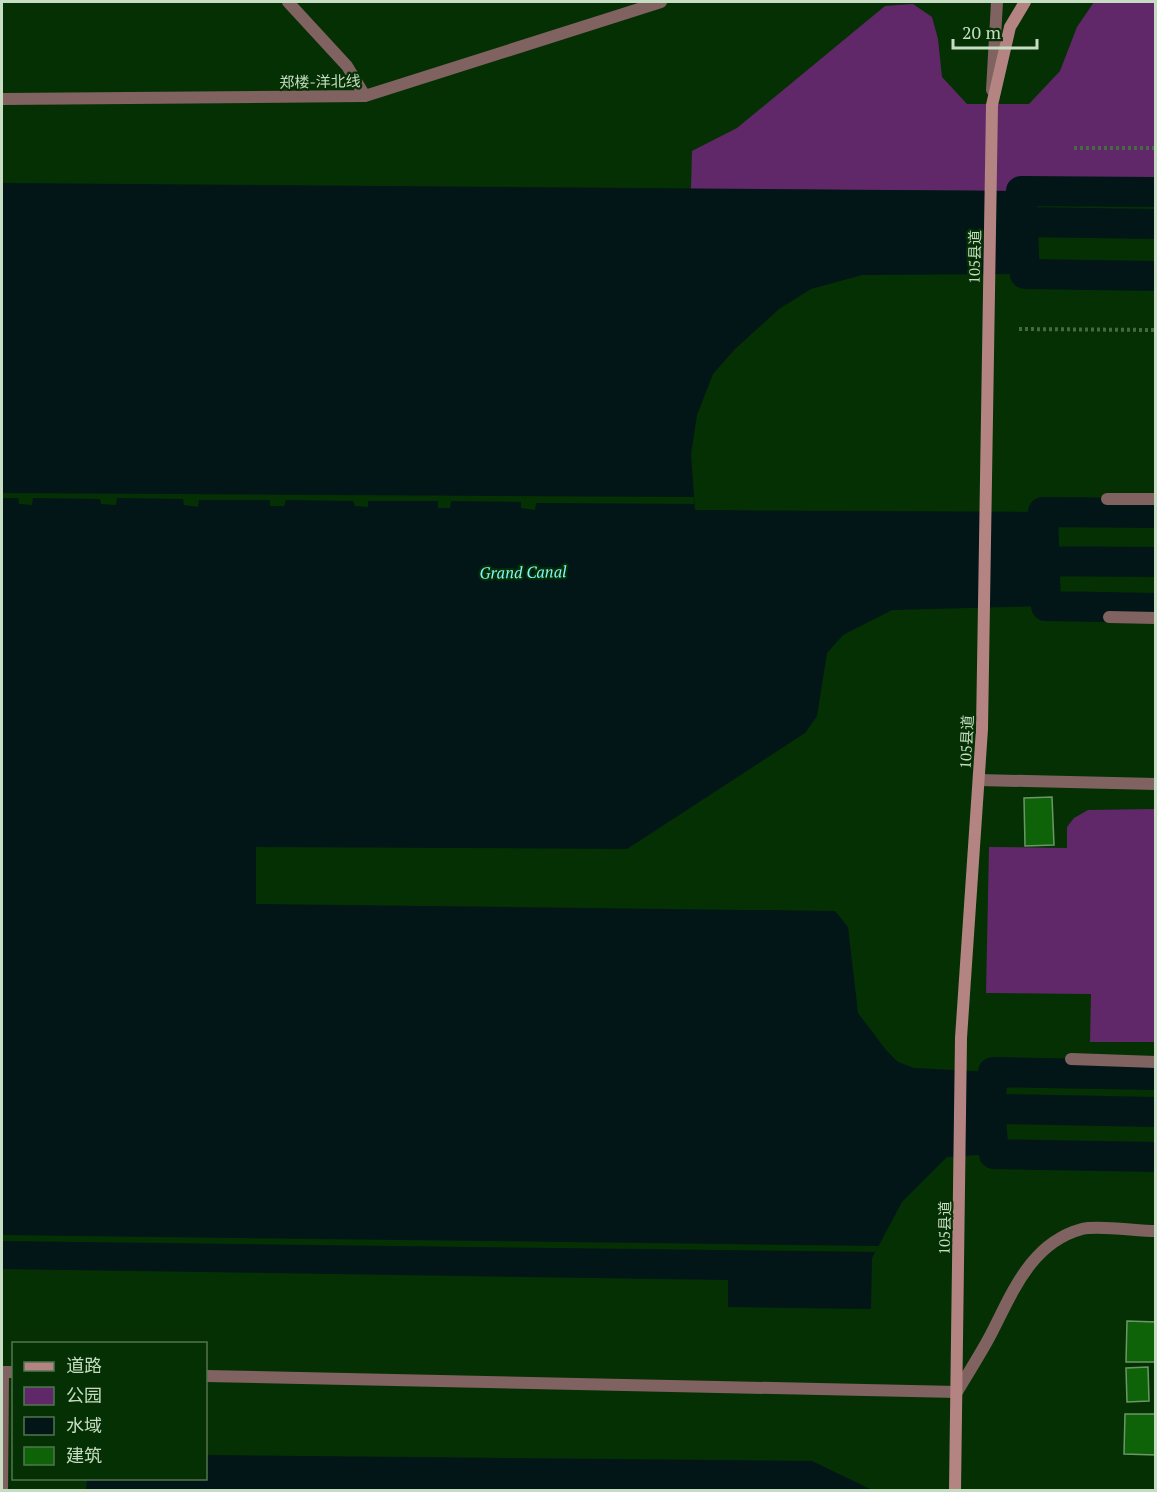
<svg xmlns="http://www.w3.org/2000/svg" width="1157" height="1492" font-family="'PT Serif','Noto Sans SC',serif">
<rect width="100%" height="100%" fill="#053003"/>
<path fill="#612869" d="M 1094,2 L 1155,2 L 1155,192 L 691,189 L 692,151 L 737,128 L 885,6 L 913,4 L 932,17 L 938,39 L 942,77 L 967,104 L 1029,104 L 1060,71 L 1077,27 Z
M 1155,809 L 1155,1042 L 1090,1042 L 1091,994 L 986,993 L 989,847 L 1067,848 L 1067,827 L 1074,818 L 1088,810 Z"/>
<path fill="#021618" d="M 2,183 L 1021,191 L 1025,274 L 862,275 L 811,289 L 779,309 L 735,349 L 713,374 L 697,415 L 691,454 L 695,510 L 1043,512 L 1046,606 L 892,610 L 843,635 L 827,653 L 817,716 L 805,733 L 627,849 L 256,847 L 256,904 L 835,911 L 848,927 L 858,1013 L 886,1050 L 898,1062 L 914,1068 L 993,1072 L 990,1108 L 994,1154 L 947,1157 L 902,1202 L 872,1258 L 871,1309 L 728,1307 L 728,1280 L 2,1269 Z
M 206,1455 L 812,1461 L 872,1490 L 86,1490 L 87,1479 L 206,1478 Z"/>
<path fill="#053003" d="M 2,493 L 694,497 L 694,504 L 536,503 L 535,510 L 521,508 L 521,502 L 451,501 L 450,508 L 438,508 L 438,501 L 368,501 L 368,507 L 355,506 L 353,501 L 286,500 L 284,506 L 270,506 L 270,500 L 199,500 L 198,507 L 184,505 L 183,499 L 117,498 L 116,505 L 101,504 L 100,499 L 33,498 L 32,505 L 19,504 L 18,498 L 2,498 Z
M 2,1235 L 879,1246 L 875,1252 L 2,1241 Z"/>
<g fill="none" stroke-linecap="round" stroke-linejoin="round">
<path stroke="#021618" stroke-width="30" d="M 1156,192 L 1021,191 L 1025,274 L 1156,276
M 982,226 L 1022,222 L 1156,224
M 1156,513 L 1043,512 L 1046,606 L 1156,608
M 1003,561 L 1156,562
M 1156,1075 L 993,1072 L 990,1108 L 994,1154 L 1156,1157
M 949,1108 L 1156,1112"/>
</g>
<path fill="#0e6308" stroke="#6b9767" stroke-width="1.5" d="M 1052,797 L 1054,845 L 1025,846 L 1024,798 Z
M 1127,1321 L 1156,1322 L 1156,1362 L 1126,1362 Z
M 1148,1367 L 1149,1401 L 1127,1402 L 1126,1368 Z
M 1125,1414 L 1156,1414 L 1156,1455 L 1124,1454 Z"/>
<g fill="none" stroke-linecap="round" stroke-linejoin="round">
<path stroke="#456a43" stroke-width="4" stroke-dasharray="3 3" stroke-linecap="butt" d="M 1074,148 L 1156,148
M 1019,329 L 1156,330"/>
<path stroke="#806261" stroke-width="12" d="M 1107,499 L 1156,499
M 1109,617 L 1156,618
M 979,780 L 1156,784
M 1071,1059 L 1156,1062
M 206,1376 L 957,1392 C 968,1373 980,1355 990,1336 C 1012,1294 1030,1243 1082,1229 C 1099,1225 1136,1231 1156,1231
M 2,1490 L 3,1372 L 14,1372"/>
<path stroke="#806261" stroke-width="12" d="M 288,2 L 347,66 L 365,96
M 992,90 L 997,2
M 2,99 L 365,96 L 661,2"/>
<path stroke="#b38482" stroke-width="12" d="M 955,1490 L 961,1038 L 982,729 L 992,105 L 1010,27 L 1025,2"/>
</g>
<g text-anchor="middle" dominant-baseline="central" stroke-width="4.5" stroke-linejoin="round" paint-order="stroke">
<g font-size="15" fill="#c6ddc3" stroke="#053003">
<text transform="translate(320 81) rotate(-1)">郑楼-洋北线</text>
<text transform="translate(974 257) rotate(-89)">105县道</text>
<text transform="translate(966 742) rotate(-87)">105县道</text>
<text transform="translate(944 1228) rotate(-89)">105县道</text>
</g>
<g font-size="16" font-style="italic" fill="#84f3fc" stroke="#053003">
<text transform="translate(523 572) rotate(-1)">Grand Canal</text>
</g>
</g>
<rect width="1157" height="1492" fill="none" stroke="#c6ddc3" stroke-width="6"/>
<rect x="12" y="1342" width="195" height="138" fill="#053003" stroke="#527550" stroke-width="1.5"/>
<rect x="24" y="1362" width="30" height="9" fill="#b38482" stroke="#527550" stroke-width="1.5"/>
<text x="66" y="1372" font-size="18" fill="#c6ddc3">道路</text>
<rect x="24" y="1387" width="30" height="18" fill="#612869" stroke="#527550" stroke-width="1.5"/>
<text x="66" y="1402" font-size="18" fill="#c6ddc3">公园</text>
<rect x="24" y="1417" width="30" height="18" fill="#021618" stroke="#527550" stroke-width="1.5"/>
<text x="66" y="1432" font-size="18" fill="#c6ddc3">水域</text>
<rect x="24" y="1447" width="30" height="18" fill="#0e6308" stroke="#527550" stroke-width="1.5"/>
<text x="66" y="1462" font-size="18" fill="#c6ddc3">建筑</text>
<path d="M953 39v9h84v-9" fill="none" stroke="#c6ddc3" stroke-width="3"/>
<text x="962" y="39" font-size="18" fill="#c6ddc3" stroke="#053003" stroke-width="4.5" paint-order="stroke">20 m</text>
</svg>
